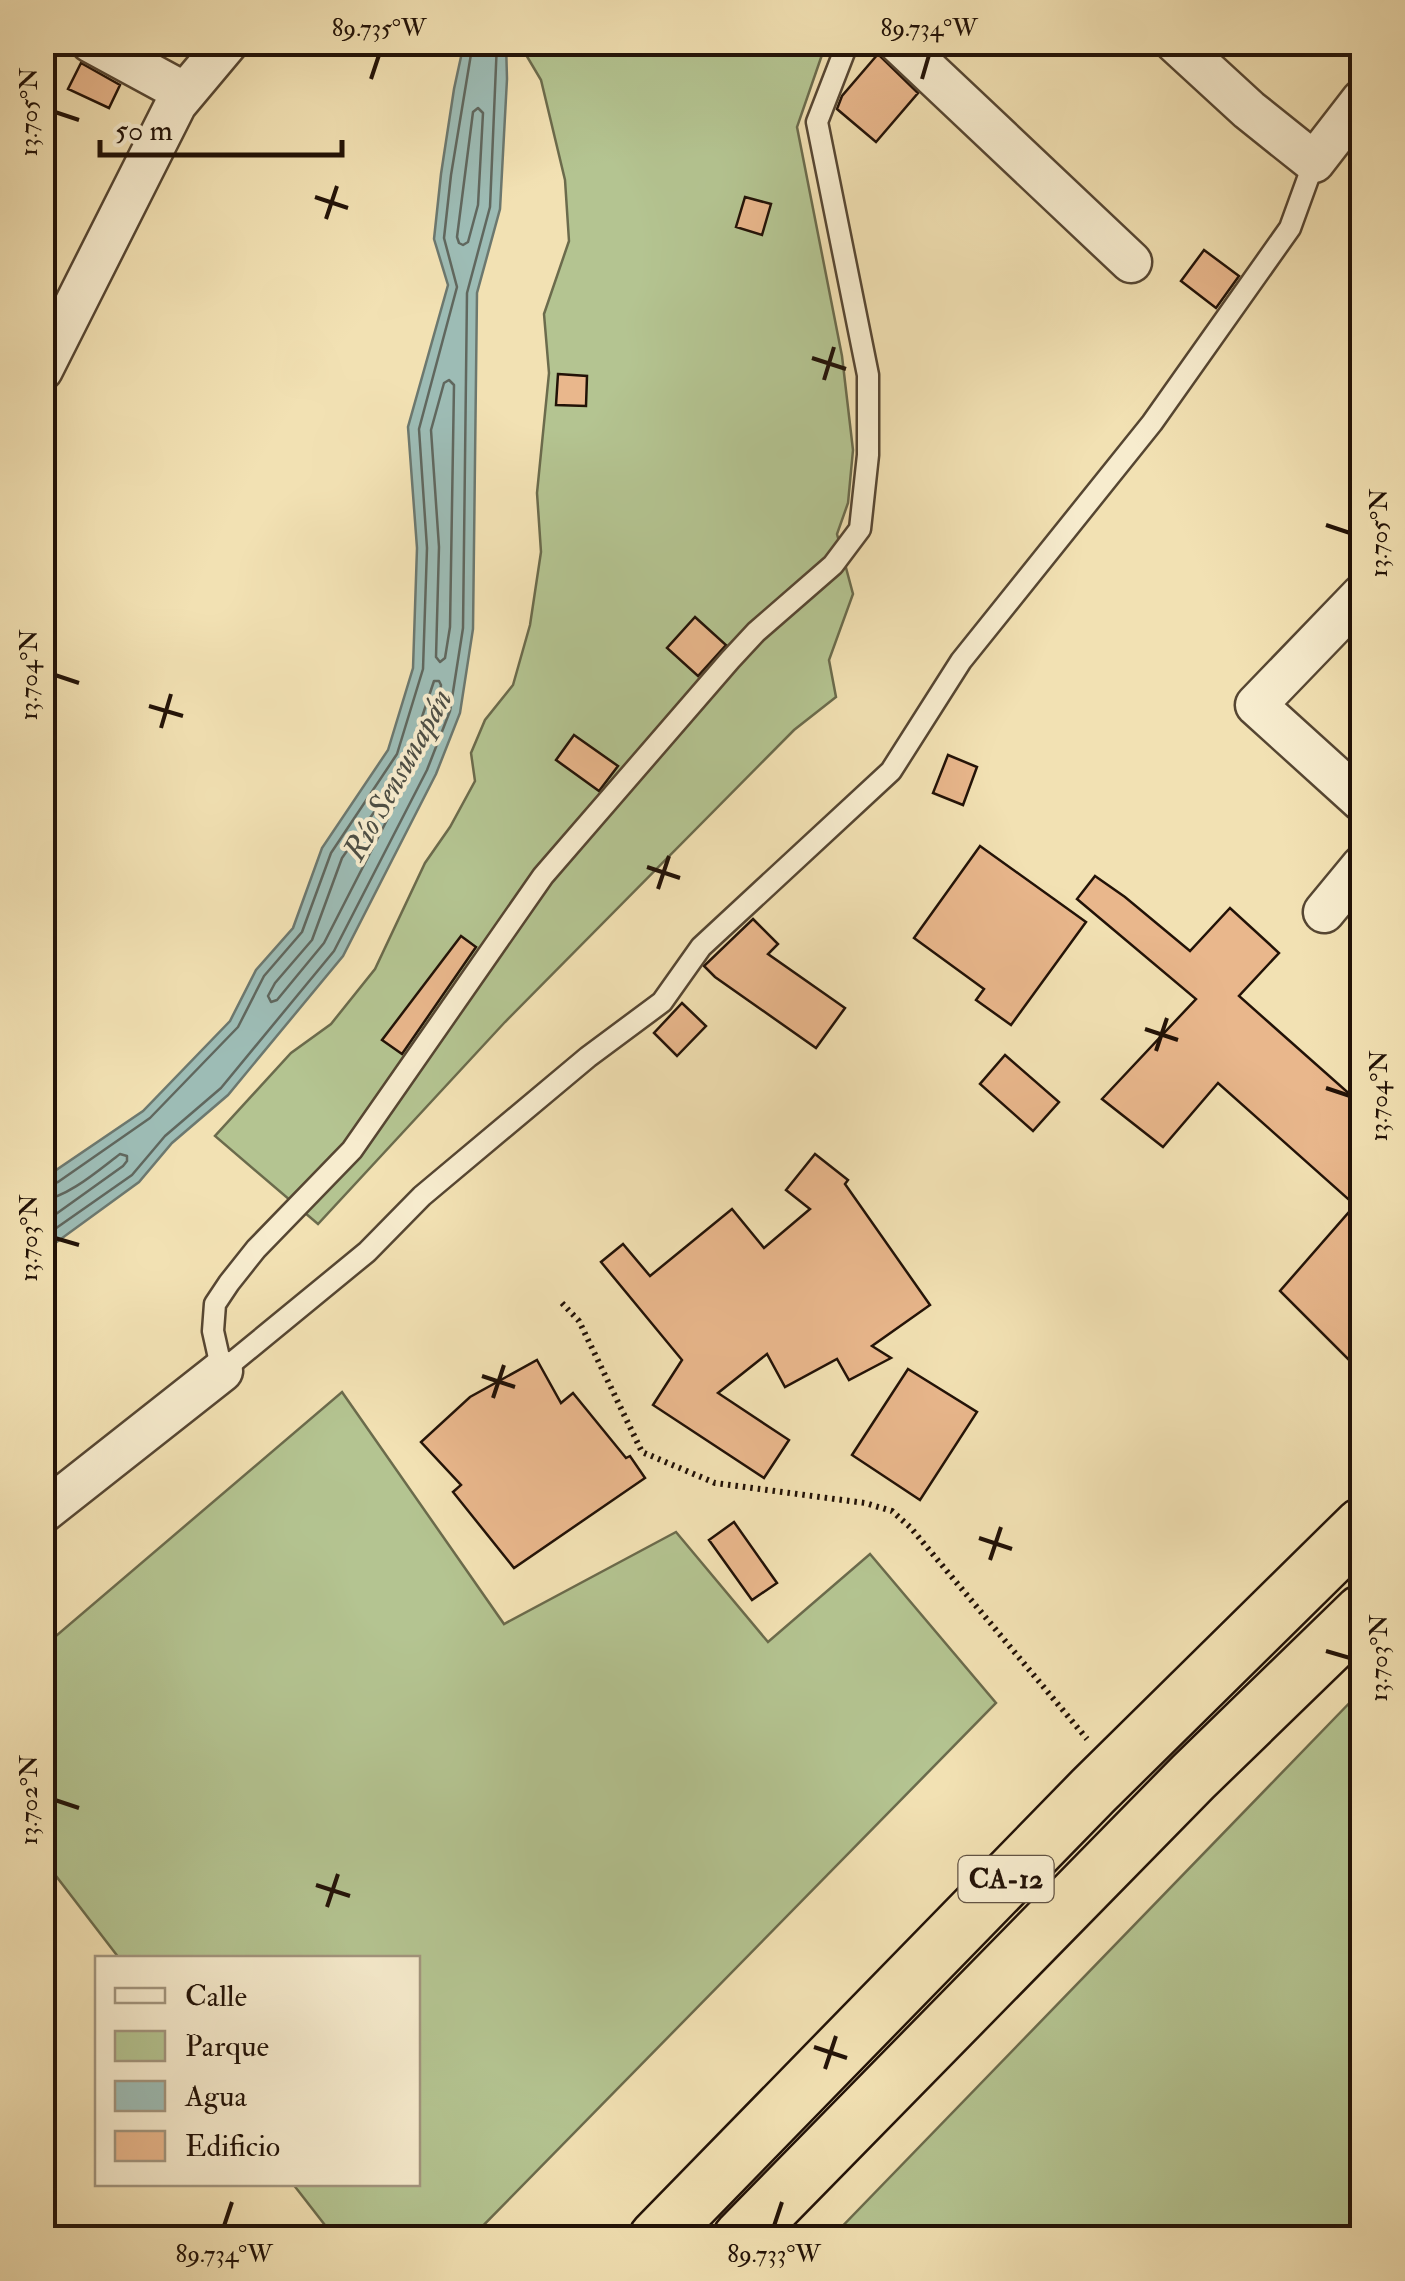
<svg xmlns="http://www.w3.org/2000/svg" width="1405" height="2281" font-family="'IM FELL Double Pica',serif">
<rect width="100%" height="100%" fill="#f2e1b3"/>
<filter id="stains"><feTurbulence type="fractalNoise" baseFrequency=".002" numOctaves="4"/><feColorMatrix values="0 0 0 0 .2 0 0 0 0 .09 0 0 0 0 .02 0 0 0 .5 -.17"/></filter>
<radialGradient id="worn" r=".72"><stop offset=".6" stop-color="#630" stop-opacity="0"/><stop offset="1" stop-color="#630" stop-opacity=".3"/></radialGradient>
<path fill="#b4c491" stroke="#6b6b4c" stroke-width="2.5" d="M 801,42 L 824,49 L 797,127 L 842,356 L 853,450 L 848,503 L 837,534 L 853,594 L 829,660 L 836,697 L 794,730 L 505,1022 L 318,1224 L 215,1136 L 291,1053 L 331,1024 L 375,969 L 425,863 L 450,827 L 475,781 L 471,753 L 485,720 L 513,685 L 530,625 L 541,552 L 537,493 L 549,373 L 544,314 L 569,241 L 565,180 L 541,80 L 519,43 Z
M 342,1392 L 504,1624 L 676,1532 L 768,1642 L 870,1554 L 996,1703 L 471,2238 L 335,2238 L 293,2184 L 418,2184 L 418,1958 L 119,1958 L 43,1859 L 43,1647 Z
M 1362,1690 L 1362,2238 L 831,2238 Z"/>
<path fill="#9dbcb5" stroke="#6c786f" stroke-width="2.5" d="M 464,43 L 506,43 L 507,79 L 500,209 L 477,293 L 473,629 L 460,713 L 436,774 L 343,956 L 228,1095 L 172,1143 L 139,1182 L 54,1244 L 43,1249 L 43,1179 L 143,1111 L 230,1021 L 256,970 L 293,928 L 322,848 L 388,750 L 413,668 L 417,548 L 408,427 L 448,285 L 434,239 L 441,174 L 454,89 Z"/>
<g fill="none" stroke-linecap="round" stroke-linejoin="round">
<path stroke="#60675e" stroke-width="2.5" d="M 478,108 L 483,113 L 478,205 L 468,242 L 463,245 L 459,243 L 457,237 L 473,112 Z
M 449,380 L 454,385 L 450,627 L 445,658 L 440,662 L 436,657 L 439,547 L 431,430 L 444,383 Z
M 434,681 L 439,681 L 441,685 L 438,707 L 423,745 L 417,747 L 414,741 Z
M 405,768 L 410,770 L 410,775 L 324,943 L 277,1000 L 271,1002 L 268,996 L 275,983 L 312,940 L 342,858 Z
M 42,1187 L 58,1182 L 150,1118 L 238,1027 L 264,976 L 302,932 L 331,853 L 397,754 L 423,669 L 427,548 L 419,429 L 457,287 L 444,238 L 451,175 L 473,42
M 42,1200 C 67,1198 100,1169 120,1154 L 127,1156 L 127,1161 L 123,1166 L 42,1224
M 42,1238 L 132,1175 L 165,1136 L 221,1088 L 334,951 L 427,770 L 450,711 L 463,628 L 467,293 L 490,207 L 497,42"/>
</g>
<path fill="#e9b78c" stroke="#221207" stroke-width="2.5" d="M 878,54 L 918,93 L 876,142 L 837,109 L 842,96 Z
M 81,63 L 120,85 L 109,108 L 68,89 Z
M 745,197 L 771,204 L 762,235 L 736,227 Z
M 1204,250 L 1239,276 L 1216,308 L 1181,281 Z
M 558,374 L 587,376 L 586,406 L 556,405 Z
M 695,617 L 726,645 L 698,676 L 667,648 Z
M 574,735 L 618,766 L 599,791 L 556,760 Z
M 948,755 L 977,767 L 963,805 L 933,793 Z
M 980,846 L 1086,922 L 1011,1025 L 976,1000 L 984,989 L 914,938 Z
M 1095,876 L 1125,897 L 1190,951 L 1230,908 L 1279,953 L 1239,996 L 1362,1105 L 1362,1373 L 1280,1291 L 1355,1205 L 1218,1083 L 1163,1147 L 1102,1099 L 1196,999 L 1077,899 Z
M 753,919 L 778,944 L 768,954 L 845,1008 L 816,1048 L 715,977 L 704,966 Z
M 461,936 L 476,947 L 402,1054 L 382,1040 Z
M 682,1003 L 706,1026 L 677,1056 L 654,1033 Z
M 1005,1055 L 1059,1102 L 1033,1131 L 980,1084 Z
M 815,1154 L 848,1180 L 845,1184 L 930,1305 L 872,1346 L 891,1358 L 849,1380 L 837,1359 L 785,1387 L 767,1354 L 718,1393 L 789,1440 L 764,1478 L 653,1405 L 682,1360 L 601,1262 L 623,1244 L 650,1276 L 732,1209 L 764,1248 L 810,1209 L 786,1190 Z
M 537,1360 L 561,1403 L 573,1393 L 626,1458 L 630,1456 L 645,1478 L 514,1568 L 453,1492 L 461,1485 L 421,1442 L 470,1397 Z
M 908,1369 L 977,1412 L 920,1500 L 852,1455 Z
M 734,1522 L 777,1583 L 752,1600 L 709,1540 Z"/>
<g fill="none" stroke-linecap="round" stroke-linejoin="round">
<g stroke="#564632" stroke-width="25">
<path id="lane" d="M 848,42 L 817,122 L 868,375 L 868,455 L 860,529 L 833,565 L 756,632 L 730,660 L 543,876 L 352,1150 L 256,1249 L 229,1283 L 215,1304 L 213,1331 L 222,1371 L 367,1252 L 422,1196 L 588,1057 L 662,1002 L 701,947 L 891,771 L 961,661 L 1152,423 L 1290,228 L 1314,162"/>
</g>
<g stroke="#564632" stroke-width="45">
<path id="street" d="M 91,42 L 185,93
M 898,42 L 1131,262
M 1175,42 L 1249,110 L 1314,162 L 1362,100
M 42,370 L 176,104 L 228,42
M 1362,595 L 1256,705 L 1362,801
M 1324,912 L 1362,866
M 42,1513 L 222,1371"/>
</g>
<g stroke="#221207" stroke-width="60">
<path id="highway" d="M 657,2238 L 1093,1791 L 1362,1526
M 741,2238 L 1193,1777 L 1362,1613"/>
</g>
<path stroke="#221207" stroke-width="6" stroke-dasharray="2.5 5" stroke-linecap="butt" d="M 562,1303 L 579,1321 L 642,1452 L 715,1483 L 865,1503 L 892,1511 L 911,1528 L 1087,1739"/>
<use href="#lane" stroke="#f7ecce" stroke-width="20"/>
<use href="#street" stroke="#f7ecce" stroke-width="40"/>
<use href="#highway" stroke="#f2e1b3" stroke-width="55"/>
</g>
<path fill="none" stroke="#221207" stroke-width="4" d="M 371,79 L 379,55M 922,79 L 929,55M 55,112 L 79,120M 315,197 L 348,208M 326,219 L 337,186M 812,358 L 846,369M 824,380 L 834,347M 1326,525 L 1350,533M 55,675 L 79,683M 149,706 L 183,716M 161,728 L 171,694M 647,867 L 680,878M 658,889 L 669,856M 1145,1029 L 1178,1040M 1156,1051 L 1167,1018M 1326,1088 L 1350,1096M 55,1238 L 79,1245M 482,1376 L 515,1387M 493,1398 L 504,1365M 979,1538 L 1012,1549M 990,1560 L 1001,1527M 1326,1651 L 1350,1658M 55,1800 L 79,1808M 316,1885 L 350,1896M 327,1907 L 338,1874M 814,2047 L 847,2058M 825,2069 L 836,2036M 224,2226 L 232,2202M 774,2226 L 782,2202"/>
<g text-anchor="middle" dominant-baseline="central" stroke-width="8" stroke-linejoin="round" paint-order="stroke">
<rect fill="#f7ecce" stroke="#625343" stroke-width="2.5" x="958.5" y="1856" width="95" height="46" rx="8"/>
<g font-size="28" font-weight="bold" fill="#221207">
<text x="1006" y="1879">CA-12</text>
</g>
<g font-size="32" font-style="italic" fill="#4d4e44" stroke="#f7ecce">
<text transform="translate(398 775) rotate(-61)">Río Sensunapán</text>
</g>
</g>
<rect width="1405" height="2281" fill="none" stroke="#f2e1b3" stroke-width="110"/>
<rect x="95" y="1956" width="325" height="230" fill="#f7ecce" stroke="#a2957e" stroke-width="2.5"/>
<rect x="115" y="1988" width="50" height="15" fill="#f7ecce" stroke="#a2957e" stroke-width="2.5"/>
<text x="185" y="2006" font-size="30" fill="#221207">Calle</text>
<rect x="115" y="2031" width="50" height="30" fill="#b4c491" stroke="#a2957e" stroke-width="2.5"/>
<text x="185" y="2056" font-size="30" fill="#221207">Parque</text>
<rect x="115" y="2081" width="50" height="30" fill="#9dbcb5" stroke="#a2957e" stroke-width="2.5"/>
<text x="185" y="2106" font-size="30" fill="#221207">Agua</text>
<rect x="115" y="2131" width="50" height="30" fill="#e9b78c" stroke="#a2957e" stroke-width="2.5"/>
<text x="185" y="2156" font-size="30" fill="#221207">Edificio</text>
<path d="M100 140v15h242v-15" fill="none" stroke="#221207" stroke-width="5"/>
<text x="115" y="140" font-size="30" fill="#221207" stroke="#f7ecce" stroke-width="8" paint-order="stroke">50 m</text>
<rect x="55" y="55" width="1295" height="2171" fill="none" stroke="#221207" stroke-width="4"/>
<g font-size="25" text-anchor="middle" fill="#221207">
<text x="379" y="36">89.735°W</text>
<text x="929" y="36">89.734°W</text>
<text transform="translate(28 112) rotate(-90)" y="9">13.705°N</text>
<text transform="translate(1378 533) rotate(-90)" y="9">13.705°N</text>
<text transform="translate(28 675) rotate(-90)" y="9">13.704°N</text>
<text transform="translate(1378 1096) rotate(-90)" y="9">13.704°N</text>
<text transform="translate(28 1238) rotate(-90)" y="9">13.703°N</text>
<text transform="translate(1378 1658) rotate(-90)" y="9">13.703°N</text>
<text transform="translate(28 1800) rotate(-90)" y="9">13.702°N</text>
<text x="224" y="2262">89.734°W</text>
<text x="774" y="2262">89.733°W</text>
</g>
<rect width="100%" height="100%" filter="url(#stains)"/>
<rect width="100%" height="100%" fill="url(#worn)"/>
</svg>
